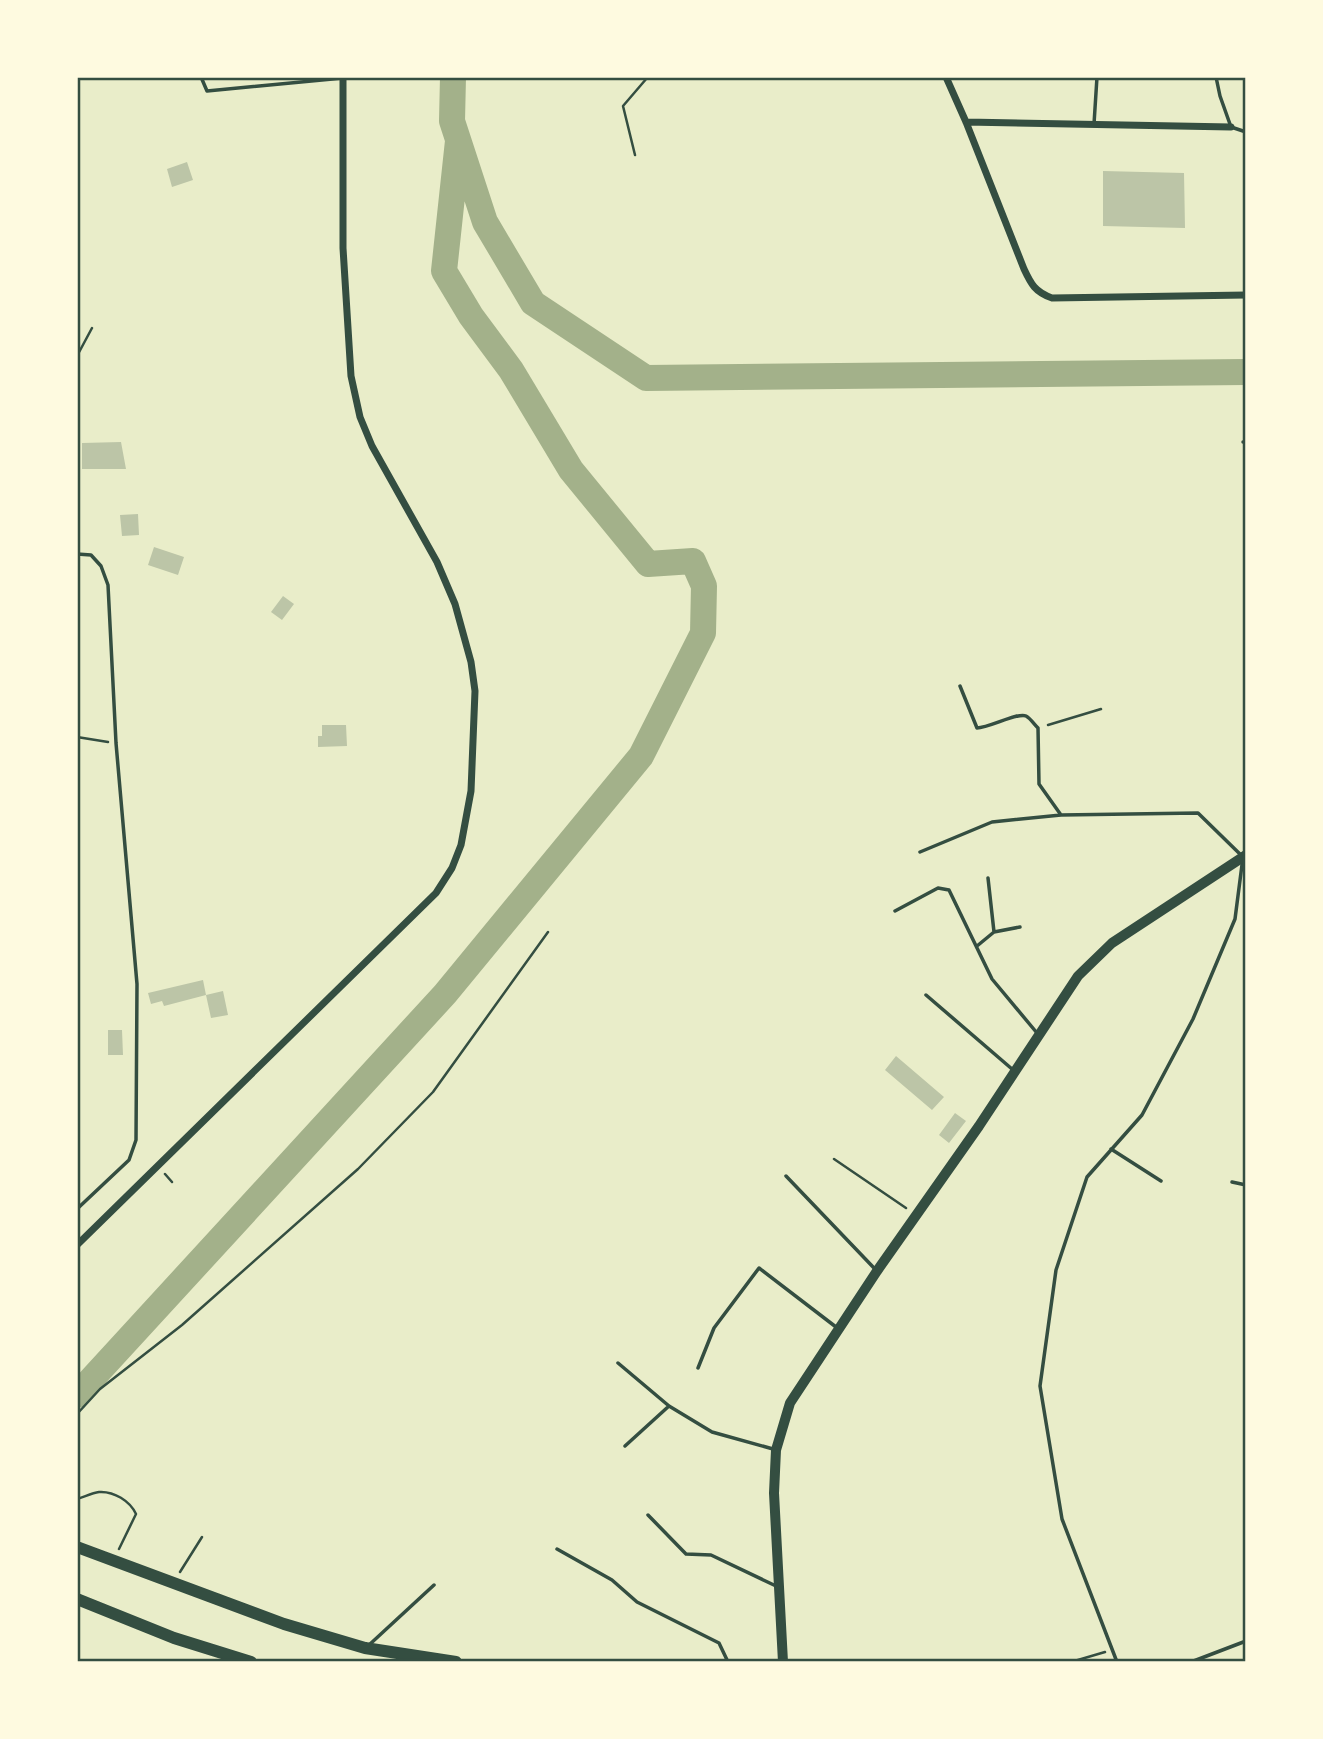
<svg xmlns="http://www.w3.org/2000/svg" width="1323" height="1739" font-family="Helvetica,sans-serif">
<rect width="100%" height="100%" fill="#e9edc9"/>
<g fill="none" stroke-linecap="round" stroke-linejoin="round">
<path stroke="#a3b18a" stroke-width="26" d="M 453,77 L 452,121 L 485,222 L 533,303 L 646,378 L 1246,372
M 77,1395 L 445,994 L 641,756 L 703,633 L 704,586 L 693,561 L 648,564 L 571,470 L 511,370 L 471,316 L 444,271 L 458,141"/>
</g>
<path fill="#bcc5a7" d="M 187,162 L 193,180 L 172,187 L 167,169 Z
M 1103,171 L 1184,173 L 1185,228 L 1103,226 Z
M 121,442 L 126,469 L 82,469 L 82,443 Z
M 138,514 L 139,535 L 122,536 L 120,515 Z
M 154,547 L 184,557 L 178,575 L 148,565 Z
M 283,596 L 294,604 L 282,620 L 271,612 Z
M 322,725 L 346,725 L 347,746 L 318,747 L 318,736 L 322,736 Z
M 203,980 L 206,995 L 164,1006 L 162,1001 L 151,1004 L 148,993 Z
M 223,991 L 228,1015 L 211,1018 L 206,995 Z
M 108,1030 L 122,1030 L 123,1055 L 108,1055 Z
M 896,1056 L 944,1097 L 932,1110 L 885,1070 Z
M 955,1113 L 966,1121 L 949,1143 L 939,1135 Z"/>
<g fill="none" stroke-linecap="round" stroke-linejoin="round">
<path stroke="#344e41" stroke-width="2.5" d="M 635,155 L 623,106 L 647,78 L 658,77
M 77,356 L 92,328
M 1048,725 L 1101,709
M 77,737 L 108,742
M 834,1159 L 906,1208
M 165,1174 L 172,1182
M 77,1414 L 100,1389 L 182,1325 L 358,1169 L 433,1092 L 548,932
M 77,1499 C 84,1497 92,1493 99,1492 C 114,1491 130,1501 136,1514 L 119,1549
M 180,1572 L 202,1537
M 1071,1662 L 1105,1652"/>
<path stroke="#344e41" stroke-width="3.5" d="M 201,77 L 207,91 L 343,78
M 1216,77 L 1220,96 L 1231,127 L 1246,132
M 1094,124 L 1097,77
M 1243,442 L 1246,442
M 77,554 L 91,555 L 101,566 L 108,585 L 116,743 L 137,984 L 136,1140 L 129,1160 L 77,1209
M 960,686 L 977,728 C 989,728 1018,712 1026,716 C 1030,718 1034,724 1038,728 L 1039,784 L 1061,815
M 920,852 L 992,822 L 1061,815 L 1198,813 L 1243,857 L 1235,919 L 1193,1019 L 1142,1115 L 1087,1177 L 1056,1270 L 1040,1386 L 1062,1519 L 1117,1662
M 895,911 L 938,888 L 949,890 L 992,979 L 1037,1033
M 994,932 L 1020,927
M 977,946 L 994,932 L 988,878
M 926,995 L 1012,1069
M 1111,1149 L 1161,1181
M 786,1176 L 874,1268
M 1232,1182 L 1246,1185
M 618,1363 L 669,1406 L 712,1432 L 773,1449
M 698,1368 L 714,1328 L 759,1268 L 836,1327
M 625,1446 L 669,1406
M 648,1515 L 686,1554 L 711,1555 L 776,1586
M 557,1549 L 612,1580 L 637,1602 L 719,1643 L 728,1662
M 369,1645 L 434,1585
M 1191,1662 L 1246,1641"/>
<path stroke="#344e41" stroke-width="7" d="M 946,77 L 966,122 L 1024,269 C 1031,284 1035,292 1052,298 L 1246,295
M 966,122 L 1231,127
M 77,1245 L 436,893 L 452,868 L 461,845 L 471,791 L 475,691 L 471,662 L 455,604 L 437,562 L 372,446 L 360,417 L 351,376 L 343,248 L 343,77"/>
<path stroke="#344e41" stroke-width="10" d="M 783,1662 L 774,1493 L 776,1450 L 790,1403 L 877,1271 L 979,1126 L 1078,976 L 1112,943 L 1246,855"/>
<path stroke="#344e41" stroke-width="12" d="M 77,1547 L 284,1624 L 365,1648 L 456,1662
M 77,1599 L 174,1638 L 251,1662"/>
</g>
<rect width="1323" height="1739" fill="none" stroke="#fefae0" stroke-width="158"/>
<rect x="79" y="79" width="1165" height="1581" fill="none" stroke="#344e41" stroke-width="2.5"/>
</svg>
